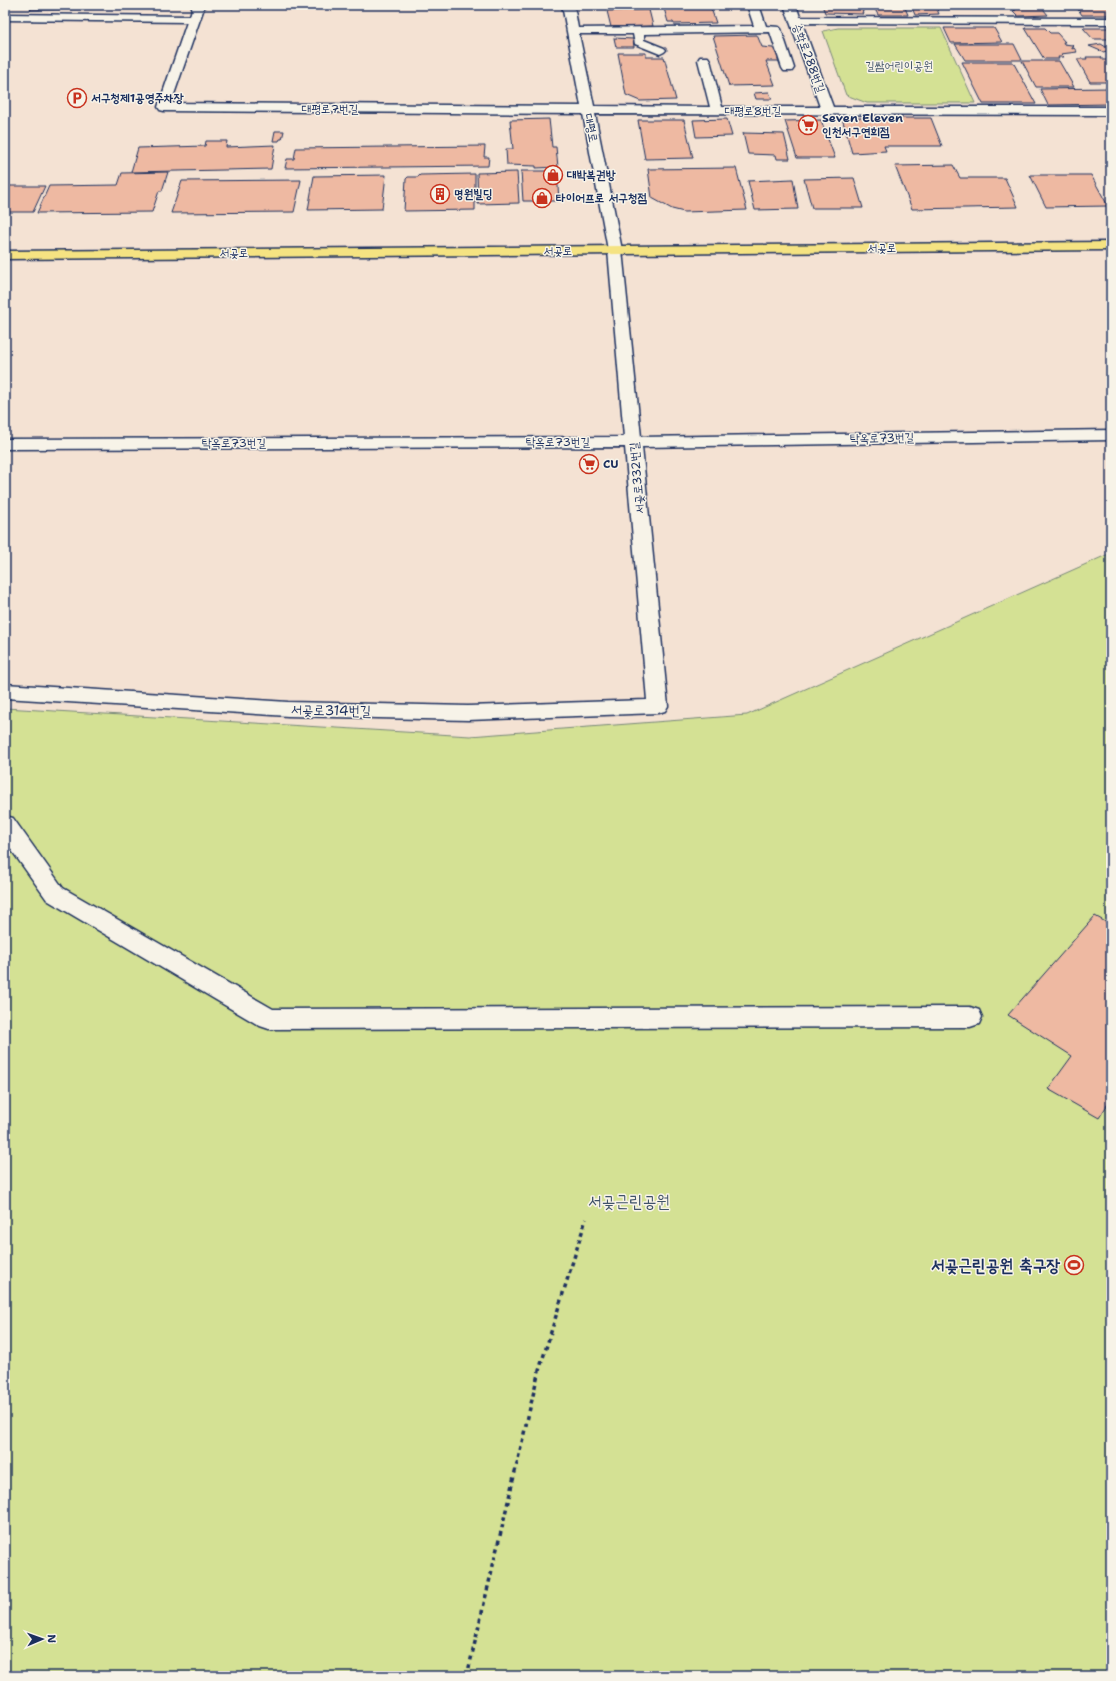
<svg xmlns="http://www.w3.org/2000/svg" width="1116" height="1681" font-family="'Shantell Sans','Poor Story',sans-serif">
<rect width="100%" height="100%" fill="#f4e2d3"/>
<filter id="ink" filterUnits="userSpaceOnUse"><feTurbulence type="fractalNoise" baseFrequency=".025" numOctaves="2"/><feDisplacementMap in="SourceGraphic" scale="8" xChannelSelector="R" yChannelSelector="G"/><feConvolveMatrix kernelMatrix="1 2 1 2 8 2 1 2 1" color-interpolation-filters="sRGB"/></filter>
<g filter="url(#ink)">
<path fill="#d4e194" stroke="#788879" d="M 838,28 L 941,28 L 975,103 L 867,103 L 846,95 L 823,31 Z
M 1111,553 L 1111,1676 L 5,1676 L 5,708 L 470,736 L 747,715 Z"/>
<path fill="#eeb9a2" stroke="#1b2f5e" d="M 32,5 L 86,5 L 84,9 L 30,10 Z
M 663,5 L 710,5 L 716,23 L 674,24 L 673,22 L 668,22 Z
M 822,5 L 854,5 L 856,8 L 862,8 L 863,12 L 862,12 L 863,14 L 825,13 Z
M 873,5 L 904,5 L 908,15 L 878,15 Z
M 911,5 L 935,5 L 939,14 L 915,15 Z
M 1011,5 L 1040,5 L 1048,15 L 1018,16 L 1013,11 L 1016,10 Z
M 1075,5 L 1111,5 L 1111,15 L 1082,15 Z
M 649,10 L 653,26 L 611,27 L 607,11 Z
M 944,28 L 994,28 L 1002,42 L 951,43 Z
M 1025,28 L 1045,28 L 1050,33 L 1057,33 L 1065,42 L 1063,42 L 1064,44 L 1072,45 L 1074,47 L 1072,47 L 1072,49 L 1074,48 L 1077,52 L 1061,54 L 1064,57 L 1058,57 L 1059,59 L 1044,59 Z
M 1083,28 L 1111,28 L 1111,39 L 1093,39 Z
M 757,35 L 762,47 L 773,48 L 780,61 L 766,61 L 775,85 L 729,86 L 713,36 Z
M 614,38 L 633,39 L 634,47 L 616,47 Z
M 955,44 L 1014,44 L 1022,60 L 965,60 Z
M 1101,44 L 1111,50 L 1103,52 L 1089,46 Z
M 618,53 L 646,53 L 646,57 L 664,57 L 676,100 L 640,101 L 626,95 Z
M 1086,57 L 1101,57 L 1103,60 L 1111,60 L 1111,82 L 1090,82 L 1077,59 L 1087,59 Z
M 1022,61 L 1059,61 L 1074,87 L 1036,87 Z
M 962,62 L 1013,62 L 1036,104 L 983,104 Z
M 1110,88 L 1111,90 L 1111,104 L 1048,105 L 1040,89 Z
M 769,92 L 772,99 L 756,99 L 754,93 Z
M 842,118 L 931,118 L 942,146 L 884,146 L 886,151 L 852,153 Z
M 549,119 L 552,147 L 556,147 L 558,167 L 536,168 L 536,166 L 507,165 L 506,149 L 513,149 L 510,120 Z
M 727,119 L 732,136 L 696,137 L 693,120 Z
M 638,120 L 684,120 L 693,158 L 645,159 Z
M 821,120 L 835,158 L 797,158 L 785,121 Z
M 275,131 L 284,131 L 282,139 L 280,139 L 279,141 L 273,141 Z
M 743,133 L 784,134 L 790,159 L 777,159 L 776,155 L 748,154 Z
M 206,141 L 227,141 L 226,147 L 275,145 L 271,169 L 131,172 L 138,148 L 205,146 Z
M 485,146 L 484,157 L 489,157 L 488,166 L 285,168 L 287,159 L 294,159 L 296,148 Z
M 953,165 L 960,178 L 1005,178 L 1018,207 L 912,209 L 895,166 Z
M 736,168 L 747,210 L 684,212 L 672,209 L 652,198 L 648,169 Z
M 521,171 L 557,171 L 559,201 L 523,201 Z
M 168,172 L 162,191 L 159,191 L 152,212 L 37,213 L 49,186 L 118,185 L 122,173 Z
M 517,172 L 519,203 L 478,204 L 477,173 Z
M 475,174 L 475,210 L 404,211 L 406,179 L 408,177 L 418,177 L 420,175 Z
M 386,175 L 382,209 L 308,210 L 314,176 Z
M 1030,175 L 1091,175 L 1108,206 L 1046,207 Z
M 854,178 L 863,208 L 812,208 L 804,179 Z
M 793,179 L 798,209 L 755,210 L 748,181 Z
M 301,180 L 294,212 L 171,213 L 182,181 Z
M 5,186 L 45,186 L 33,212 L 5,212 Z
M 1095,916 L 1111,925 L 1111,1099 L 1099,1118 L 1048,1089 L 1072,1056 L 1008,1015 Z"/>
<g fill="none" stroke-linecap="round" stroke-linejoin="round">
<g stroke="#1b2f5e" stroke-width="3">
<path id="minor" d="M 193,5 L 205,5 L 171,103 L 581,106 L 562,5 L 574,5 L 578,28 L 754,26 L 747,5 L 759,5 L 766,26 L 779,27 L 781,29 L 794,68 L 792,71 L 784,71 L 782,68 L 770,32 L 644,34 L 644,40 L 664,48 L 666,50 L 664,52 L 660,54 L 635,44 L 633,34 L 579,34 L 594,106 L 710,107 L 698,60 L 700,57 L 708,57 L 710,60 L 722,107 L 820,107 L 784,5 L 796,5 L 800,17 L 1111,18 L 1111,24 L 802,23 L 833,107 L 1111,107 L 1111,115 L 595,114 L 622,250 L 641,437 L 1111,430 L 1111,440 L 642,447 L 668,706 L 665,711 L 658,713 L 468,720 L 288,716 L 5,698 L 5,684 L 288,702 L 468,706 L 647,700 L 625,447 L 5,449 L 5,439 L 624,437 L 608,250 L 583,114 L 164,111 L 160,110 L 158,107 L 187,22 L 5,20 L 5,14 L 190,16 Z
M 5,816 L 13,818 L 63,888 L 273,1009 L 970,1007 L 979,1010 L 982,1017 L 979,1024 L 970,1027 L 269,1029 L 260,1026 L 47,900 L 5,841 Z"/>
</g>
<g stroke="#1b2f5e" stroke-width="3">
<path id="major" d="M 1111,242 L 1111,250 L 5,259 L 5,251 Z"/>
</g>
<path stroke="#1b2f5e" stroke-width="3.5" stroke-dasharray="4 4" stroke-linecap="butt" d="M 467,1676 L 538,1374 L 586,1219"/>
<use href="#minor" fill="#f7f3e8" fill-rule="evenodd"/>
<use href="#major" fill="#f5e382" fill-rule="evenodd"/>
</g>
</g>
<defs>
<g id="parking-ring" transform="scale(1)"><circle r="9.5" fill="#f7f3e8" stroke="#c8321e" stroke-width="1.5"/><path d="M-3.5-5.5H1a3.5 3.5 0 0 1 0 7H-1V5.5H-3.5ZM-1-3.4V-.6H.8a1.4 1.4 0 0 0 0-2.8Z" fill="#c8321e"/></g>
<g id="supermarket-ring" transform="scale(1)"><circle r="9.5" fill="#f7f3e8" stroke="#c8321e" stroke-width="1.5"/><path d="M-6-5.5h2.5l.6 2H6L4.5 2H-2.5L-4.4-4H-6ZM-1.5 3.2a1.3 1.3 0 1 0 .1 0ZM3 3.2a1.3 1.3 0 1 0 .1 0Z" fill="#c8321e"/></g>
<g id="shop-ring" transform="scale(1)"><circle r="9.5" fill="#f7f3e8" stroke="#c8321e" stroke-width="1.5"/><path d="M-5-2.5h2.3a2.7 3.5 0 0 1 5.4 0H5L5.5 6h-11ZM-1.5-2.5h3a1.5 2.3 0 0 0-3 0Z" fill="#c8321e"/></g>
<g id="building-ring" transform="scale(1)"><circle r="9.5" fill="#f7f3e8" stroke="#c8321e" stroke-width="1.5"/><path d="M-4-6H4V6H1V3H-1V6H-4ZM-2.5-4.3h1.7v1.8h-1.7ZM.8-4.3h1.7v1.8H.8ZM-2.5-1h1.7V.8h-1.7ZM.8-1h1.7V.8H.8Z" fill="#c8321e"/></g>
<g id="stadium-ring" transform="scale(1)"><circle r="9.5" fill="#f7f3e8" stroke="#c8321e" stroke-width="1.5"/><path d="M0-5a6.5 5 0 1 0 0 10a6.5 5 0 1 0 0-10ZM-3.5-1.8h7v3.6h-7Z" fill="#c8321e"/></g>
</defs>
<g fill-rule="evenodd">
<use href="#parking-ring" x="77" y="98"/>
<use href="#supermarket-ring" x="808" y="125"/>
<use href="#shop-ring" x="553" y="175"/>
<use href="#building-ring" x="440" y="194"/>
<use href="#shop-ring" x="542" y="198"/>
<use href="#supermarket-ring" x="589" y="464"/>
<use href="#stadium-ring" x="1074" y="1265"/>
</g>
<g text-anchor="middle" dominant-baseline="central" stroke-width="3" stroke-linejoin="round" paint-order="stroke">
<g font-size="12" fill="#1b2f5e" stroke="#f7f3e8">
<text transform="translate(809 58) rotate(70)">승학로288번길</text>
<text x="330" y="109">대평로7번길</text>
<text x="753" y="111">대평로8번길</text>
<text transform="translate(591 128) rotate(79)">대평로</text>
<text x="882" y="248">서곶로</text>
<text x="558" y="251">서곶로</text>
<text x="234" y="253">서곶로</text>
<text transform="translate(882 438) rotate(-1)">탁옥로73번길</text>
<text x="558" y="442">탁옥로73번길</text>
<text x="234" y="443">탁옥로73번길</text>
<text transform="translate(637 478) rotate(-95)">서곶로332번길</text>
</g>
<g font-size="12" fill="#405369" stroke="#f7f3e8">
<text x="899" y="66">길쌈어린이공원</text>
</g>
<g font-size="12" font-weight="bold" fill="#1b2f5e" stroke="#f7f3e8" text-anchor="start">
<text x="91" y="98">서구청제1공영주차장</text>
<text x="822" y="118">Seven Eleven<tspan x="822" dy="14">인천서구연희점</tspan></text>
<text x="567" y="175">대박복권방</text>
<text x="454" y="194">명원빌딩</text>
<text x="556" y="198">타이어프로 서구청점</text>
<text x="603" y="464">CU</text>
</g>
<g font-size="14" fill="#1b2f5e" stroke="#f7f3e8">
<text transform="translate(331 710) rotate(1)">서곶로314번길</text>
</g>
<g font-size="17" fill="#405369" stroke="#f7f3e8">
<text x="629" y="1201">서곶근린공원</text>
</g>
<g font-size="17" font-weight="bold" fill="#1b2f5e" stroke="#f7f3e8" text-anchor="end">
<text x="1060" y="1265">서곶근린공원 축구장</text>
</g>
</g>
<rect width="1116" height="1681" fill="none" stroke="#f7f3e8" stroke-width="20"/>
<rect x="10" y="10" width="1096" height="1661" fill="none" stroke="#1b2f5e" stroke-width="1.5" filter="url(#ink)"/>
<g transform="translate(42 1639) rotate(88)" stroke="#f7f3e8" stroke-width="3" paint-order="stroke">
<path d="M0-3L7 15L0 10L-7 15Z" fill="#1b2f5e"/>
<text y="-6" font-size="11" font-weight="bold" text-anchor="middle" fill="#1b2f5e">N</text>
</g>
</svg>
